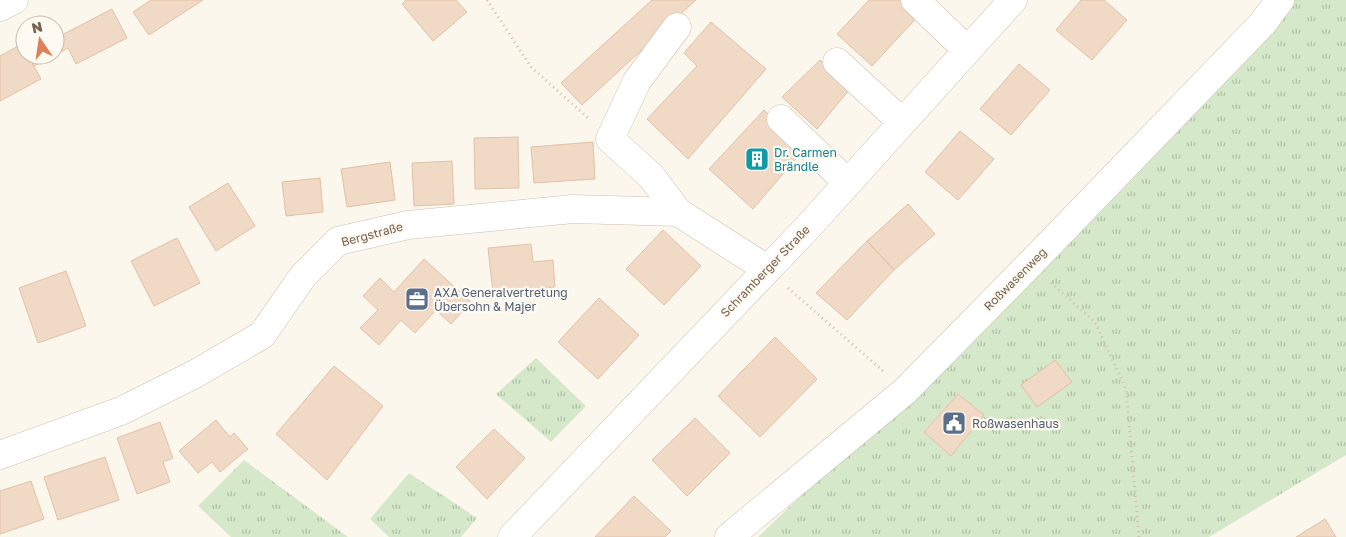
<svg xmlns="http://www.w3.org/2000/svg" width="1346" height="537" font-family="'Golos Text',sans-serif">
<defs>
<pattern id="grass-tufts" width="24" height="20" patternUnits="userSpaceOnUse" patternTransform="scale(1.25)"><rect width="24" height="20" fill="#d5e9ca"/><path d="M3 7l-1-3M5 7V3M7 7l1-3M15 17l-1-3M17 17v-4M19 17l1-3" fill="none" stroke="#b1c0a6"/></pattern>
</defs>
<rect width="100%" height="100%" fill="#fcf7ec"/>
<path fill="url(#grass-tufts)" d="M 1289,0 L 1346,0 L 1346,455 L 1209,537 L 758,537 L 1127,183 Z
M 536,358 L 586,406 L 551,442 L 496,394 Z
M 244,460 L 348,537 L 231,537 L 198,506 Z
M 409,473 L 477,518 L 461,537 L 389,537 L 370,519 Z"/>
<path fill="#f0d9c5" stroke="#e2c1a6" d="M 151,0 L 203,0 L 149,35 L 133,12 Z
M 406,0 L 456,0 L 467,12 L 433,41 L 402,4 Z
M 652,0 L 696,0 L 582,105 L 561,83 Z
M 869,0 L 908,0 L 922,12 L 872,66 L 837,34 Z
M 1081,0 L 1104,0 L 1127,20 L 1092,60 L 1056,30 Z
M 112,9 L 127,38 L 76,64 L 68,48 L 55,55 L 55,32 L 58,37 Z
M 711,22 L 766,69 L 688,159 L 647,119 L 697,66 L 684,53 Z
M 22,44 L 25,50 L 25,55 L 28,55 L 41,79 L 0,101 L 0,56 Z
M 28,55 L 55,55 L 34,66 Z
M 820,60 L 850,89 L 817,129 L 782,97 Z
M 1019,64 L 1050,90 L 1011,135 L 980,109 Z
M 764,110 L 805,148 L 753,209 L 709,169 Z
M 960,131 L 994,159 L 958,200 L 925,172 Z
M 518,137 L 519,188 L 475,189 L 474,138 Z
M 593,142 L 595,179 L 534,183 L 531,147 Z
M 452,161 L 454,204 L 414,206 L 412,163 Z
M 390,162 L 395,200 L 347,207 L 341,169 Z
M 320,178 L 323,212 L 286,216 L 282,182 Z
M 228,183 L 255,226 L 216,251 L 189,207 Z
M 908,204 L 935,234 L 894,270 L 867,241 Z
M 663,230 L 701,266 L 664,305 L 626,269 Z
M 177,238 L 200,283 L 154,306 L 131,261 Z
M 867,241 L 894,270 L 847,320 L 816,293 Z
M 531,244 L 533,262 L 553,260 L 555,287 L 493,293 L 488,248 Z
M 424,259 L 471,302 L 451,324 L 436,310 L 415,333 L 401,320 L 379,345 L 360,328 L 378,310 L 363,296 L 380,278 L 394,292 Z
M 66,271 L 86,326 L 38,343 L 19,288 Z
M 599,298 L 639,335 L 598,379 L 558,342 Z
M 775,337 L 817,379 L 760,437 L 718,396 Z
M 1055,360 L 1072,382 L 1037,407 L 1021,385 Z
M 334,366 L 383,406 L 327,480 L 276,434 Z
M 958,394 L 984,415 L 951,456 L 924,432 Z
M 695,418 L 730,453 L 687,496 L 652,460 Z
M 216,420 L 230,437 L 234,433 L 248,449 L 220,472 L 212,462 L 198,473 L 179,451 Z
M 160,422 L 173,458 L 163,462 L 170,482 L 137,494 L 117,438 Z
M 494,429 L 525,458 L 487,499 L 456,467 Z
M 105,457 L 119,500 L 58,520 L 44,477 Z
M 31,481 L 44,519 L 0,534 L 0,491 Z
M 634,496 L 671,531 L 665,537 L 595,537 Z
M 1325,519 L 1336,537 L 1296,537 Z"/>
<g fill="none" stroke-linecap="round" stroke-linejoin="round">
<g stroke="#cec0b1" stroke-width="29">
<path id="minor" d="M 915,0 L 967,50
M 0,7 L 14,0
M 677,27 L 637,81 L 610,139 L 651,176 L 678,212
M 837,62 L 902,122
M 781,119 L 848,183
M 0,455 L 121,411 L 195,374 L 262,335 L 303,276 L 338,241 L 408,225 L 573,209 L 678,212 L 767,269
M 512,537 L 808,227 L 1013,0
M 729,537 L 905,391 L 1032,262 L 1262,24 L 1280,0"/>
</g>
<path stroke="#d5bca7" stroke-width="3" stroke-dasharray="1 4" stroke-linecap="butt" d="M 487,0 L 531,67 L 588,118
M 1051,283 L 1095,322 L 1126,389 L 1139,537
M 788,288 L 883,371"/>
<use href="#minor" stroke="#fff" stroke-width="28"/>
</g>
<defs>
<g id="building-square" transform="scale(1.25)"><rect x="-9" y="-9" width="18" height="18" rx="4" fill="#0f9aa8" stroke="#fefaf2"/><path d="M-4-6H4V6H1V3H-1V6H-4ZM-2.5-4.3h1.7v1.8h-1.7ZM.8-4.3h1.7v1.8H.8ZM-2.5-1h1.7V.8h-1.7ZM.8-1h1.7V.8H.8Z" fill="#fff"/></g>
<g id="office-square" transform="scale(1.25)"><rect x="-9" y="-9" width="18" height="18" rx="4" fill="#5c6f8a" stroke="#fefaf2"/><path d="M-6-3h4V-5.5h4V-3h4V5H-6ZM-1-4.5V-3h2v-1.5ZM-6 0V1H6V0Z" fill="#fff"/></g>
<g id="civic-square" transform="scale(1.25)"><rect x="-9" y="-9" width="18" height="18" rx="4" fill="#5c6f8a" stroke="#fefaf2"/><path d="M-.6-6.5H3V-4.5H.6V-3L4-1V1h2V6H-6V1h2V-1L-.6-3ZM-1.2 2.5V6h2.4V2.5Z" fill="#fff"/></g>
</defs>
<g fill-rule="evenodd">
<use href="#building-square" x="757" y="159"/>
<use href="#office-square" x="417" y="299"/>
<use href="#civic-square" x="954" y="423"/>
</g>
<g text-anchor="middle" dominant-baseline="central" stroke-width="4.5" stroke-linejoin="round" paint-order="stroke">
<g font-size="12" fill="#0d838f" stroke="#fefaf2" text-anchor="start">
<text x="774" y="152">Dr. Carmen<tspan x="774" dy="14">Brändle</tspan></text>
</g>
<g font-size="12" fill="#76604f" stroke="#fefaf2">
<text transform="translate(372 234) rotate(-15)">Bergstraße</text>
<text transform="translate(765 271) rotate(-46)">Schramberger Straße</text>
<text transform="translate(1015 279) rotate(-45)">Roßwasenweg</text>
</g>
<g font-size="12" fill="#4e5e75" stroke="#fefaf2" text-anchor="start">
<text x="434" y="292">AXA Generalvertretung<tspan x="434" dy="14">Übersohn &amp; Majer</tspan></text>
<text x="972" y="423">Roßwasenhaus</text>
</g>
</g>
<g transform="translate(40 40) rotate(347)"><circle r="24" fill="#fefaf2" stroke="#c8bcb1"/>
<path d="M0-4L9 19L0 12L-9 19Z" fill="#de8059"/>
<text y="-8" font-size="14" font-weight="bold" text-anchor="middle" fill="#76604f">N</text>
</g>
</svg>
